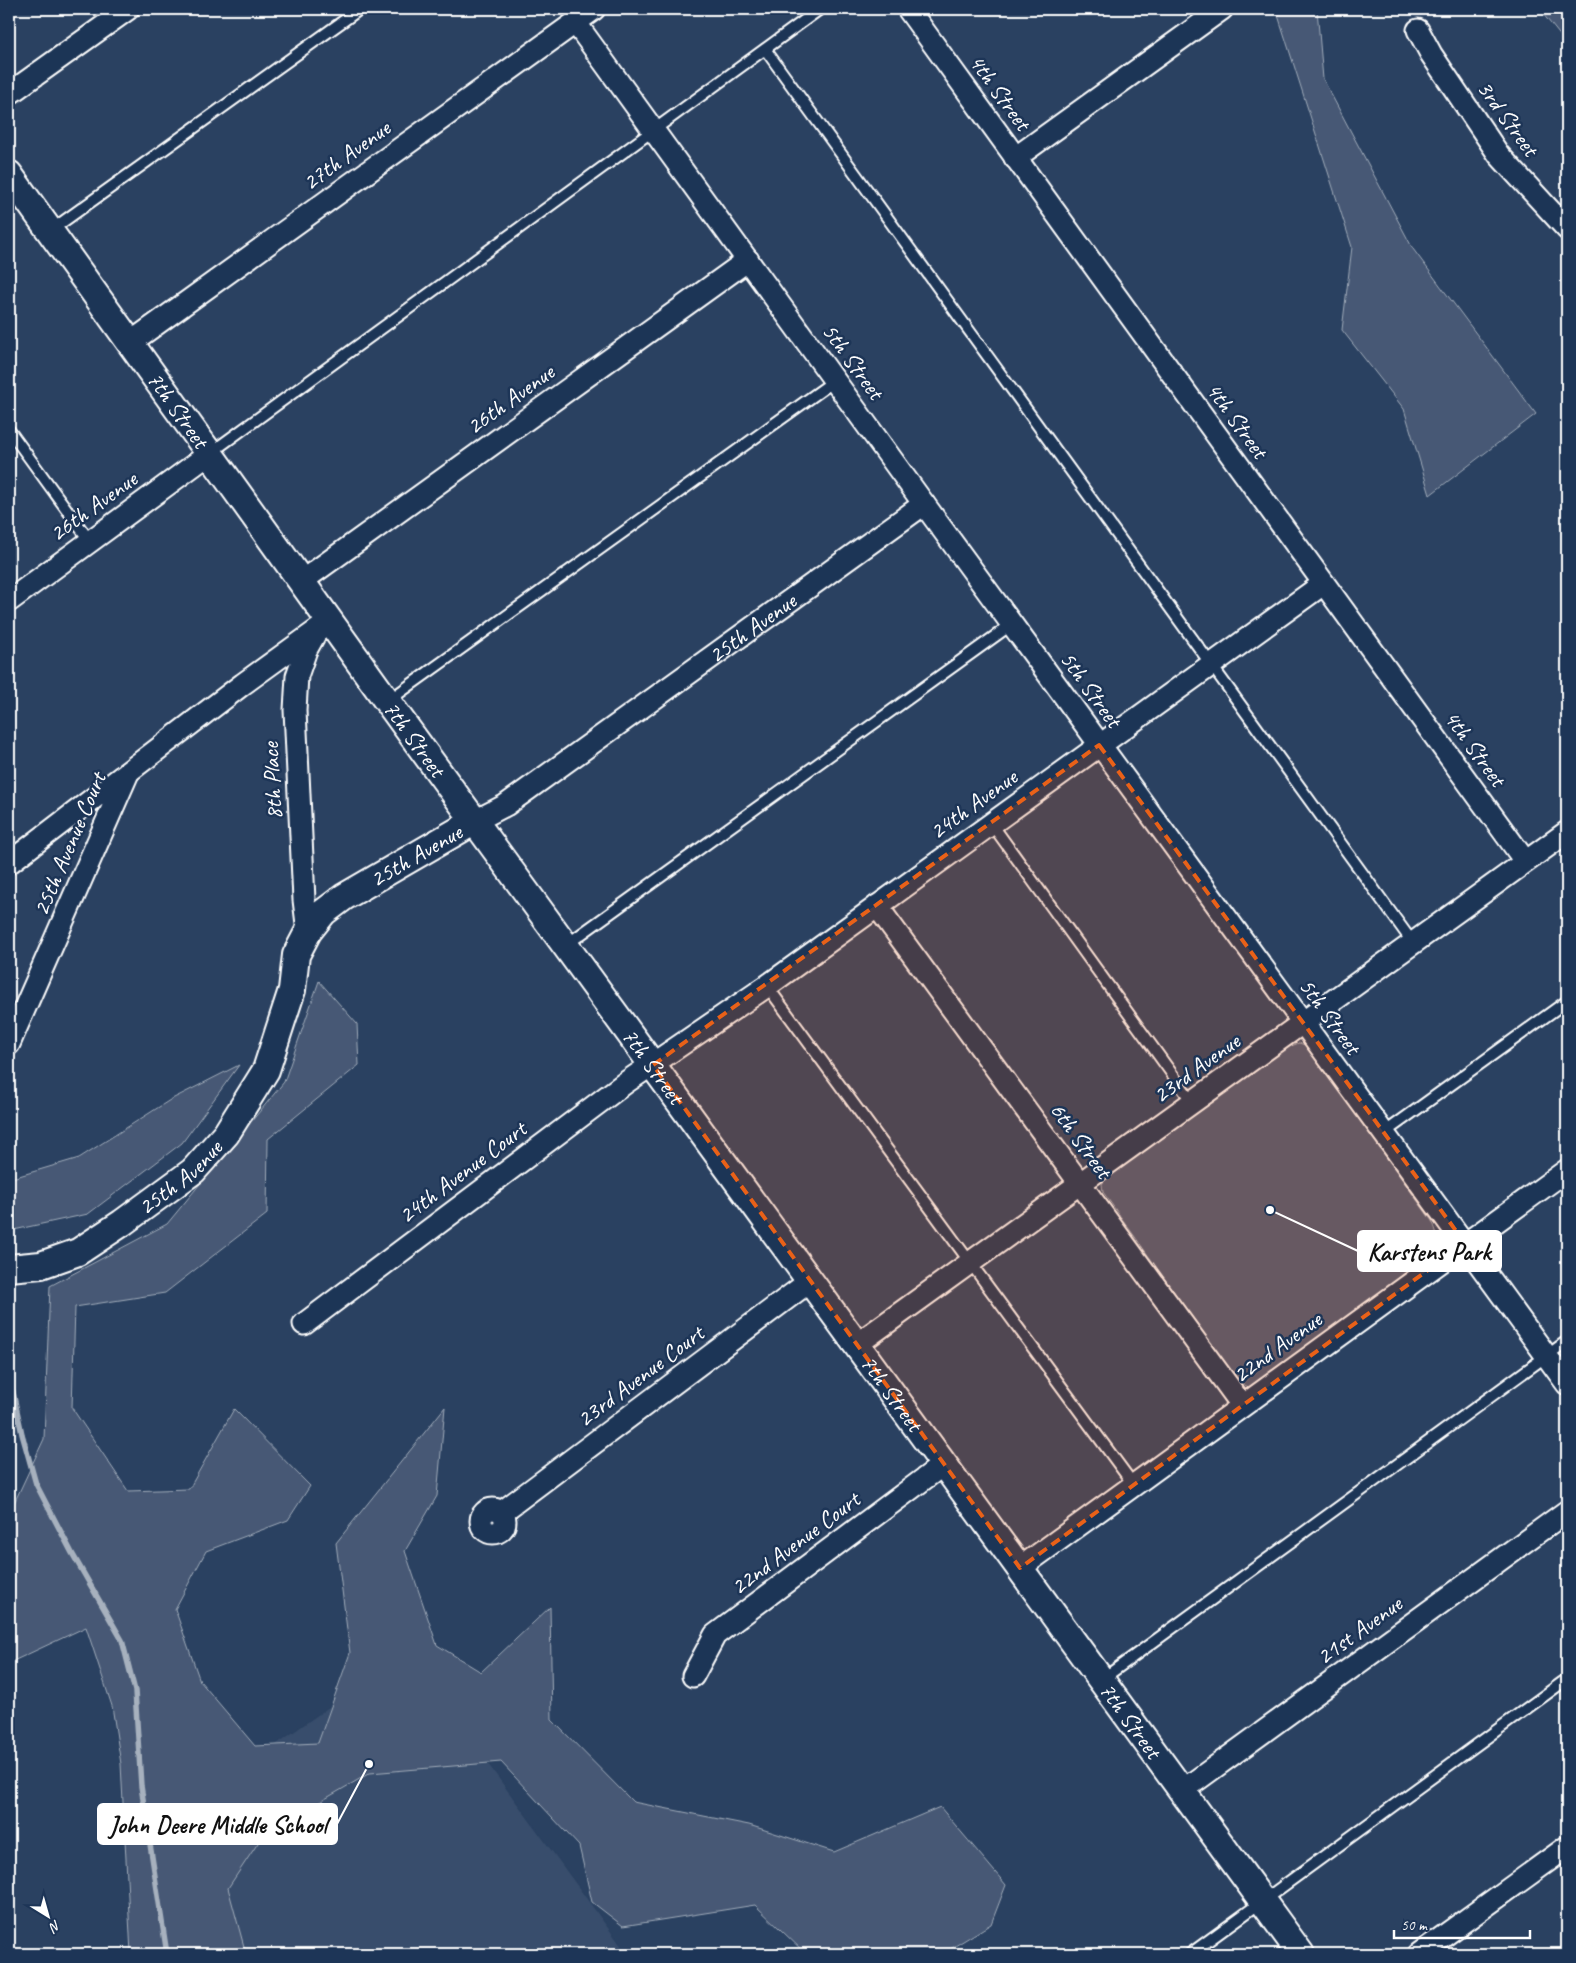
<svg xmlns="http://www.w3.org/2000/svg" width="1576" height="1963" font-family="Caveat,sans-serif">
<rect width="100%" height="100%" fill="#2a4161"/>
<filter id="ink" filterUnits="userSpaceOnUse"><feTurbulence type="fractalNoise" baseFrequency=".02" numOctaves="2"/><feDisplacementMap in="SourceGraphic" scale="10" xChannelSelector="R" yChannelSelector="G"/><feConvolveMatrix kernelMatrix="1 2 1 2 8 2 1 2 1" color-interpolation-filters="sRGB"/></filter>
<g filter="url(#ink)">
<path fill="#394e6c" d="M 408,1651 L 442,1701 L 627,1954 L 175,1954 L 160,1827 Z"/>
<path fill="#465975" stroke="#a2acba" d="M 1276,9 L 1317,9 L 1323,79 L 1413,249 L 1536,414 L 1430,495 L 1404,409 L 1342,330 L 1352,247 Z
M 1539,9 L 1567,9 L 1567,44 Z
M 319,981 L 357,1024 L 359,1065 L 268,1139 L 267,1214 L 165,1293 L 75,1307 L 72,1408 L 128,1491 L 189,1489 L 234,1409 L 310,1486 L 288,1520 L 206,1551 L 175,1609 L 200,1681 L 255,1746 L 318,1743 L 350,1653 L 336,1543 L 445,1407 L 437,1496 L 405,1551 L 437,1645 L 481,1672 L 550,1607 L 552,1720 L 633,1802 L 749,1825 L 834,1852 L 940,1807 L 1006,1885 L 991,1924 L 942,1954 L 806,1954 L 755,1905 L 623,1926 L 592,1902 L 579,1846 L 501,1762 L 370,1773 L 264,1834 L 228,1888 L 246,1954 L 131,1954 L 121,1764 L 112,1706 L 86,1627 L 9,1663 L 9,1514 L 44,1439 L 50,1286 L 167,1224 L 284,1082 Z
M 1299,1043 L 1305,1045 L 1312,1054 L 1432,1221 C 1439,1236 1439,1242 1429,1255 L 1267,1378 L 1256,1385 L 1248,1387 L 1237,1380 L 1103,1192 L 1102,1184 L 1107,1177 L 1286,1048 Z
M 239,1065 L 182,1143 L 88,1214 L 9,1231 L 9,1179 L 79,1158 L 170,1100 Z"/>
<g fill="none" stroke-linecap="round" stroke-linejoin="round">
<path stroke="#a7b1be" stroke-width="5.5" d="M 9,1374 L 22,1434 L 36,1484 L 72,1553 L 122,1640 L 135,1691 L 141,1786 L 167,1954"/>
<g stroke="#fff" stroke-width="14">
<path id="service" d="M 765,49 L 1413,943
M 50,231 L 360,9
M 9,430 L 89,540
M 209,454 L 820,9
M 388,701 L 834,381
M 991,823 L 1193,1103
M 566,945 L 1012,624
M 767,986 L 1133,1484
M 1384,1133 L 1567,1001
M 1101,1680 L 1567,1341
M 1190,1954 L 1567,1679"/>
</g>
<g stroke="#fff" stroke-width="25">
<g id="minor">
<path d="M 908,9 L 1525,861"/>
<path d="M 575,22 L 924,504 L 1567,1384"/>
<path d="M 1418,30 L 1431,54 L 1499,155 L 1567,229"/>
<path d="M 9,94 L 128,9"/>
<path d="M 1015,158 L 1222,9"/>
<path d="M 130,343 L 594,9"/>
<path d="M 302,581 L 748,260"/>
<path d="M 9,601 L 209,454"/>
<path id="s1" d="M 475,821 L 506,805 L 924,504"/>
<path d="M 9,863 L 243,684 L 330,621"/>
<path d="M 877,906 L 1242,1405"/>
<path d="M 308,932 L 304,900 L 295,710 L 297,676 L 306,650 L 315,634"/>
<path d="M 9,1044 L 128,773"/>
<path d="M 304,1324 L 625,1083 L 767,986 L 1323,584"/>
<path d="M 856,1345 L 1567,832"/>
<circle cx="493" cy="1521" r="12"/>
<path d="M 502,1512 L 810,1281"/>
<path d="M 1020,1568 L 1567,1170"/>
<path d="M 693,1676 L 715,1635 L 944,1464"/>
<path d="M 1182,1791 L 1567,1511"/>
<path d="M 1419,1954 L 1567,1847"/>
</g>
</g>
<g stroke="#fff" stroke-width="30">
<g id="tertiary">
<path id="s2" d="M 9,174 L 387,701 L 1301,1954"/>
<path id="s3" d="M 9,1268 L 41,1265 L 78,1252 L 122,1223 L 193,1171 L 226,1134 L 266,1070 L 292,990 L 296,955 L 308,932 L 324,912 L 344,897 L 475,821"/>
</g>
</g>
<use href="#service" stroke="#1d3557" stroke-width="10"/>
<use href="#minor" stroke="#1d3557" stroke-width="21"/>
<use href="#tertiary" stroke="#1d3557" stroke-width="26"/>
</g>
</g>
<path fill="#e96118" fill-opacity="0.2" stroke="#e96118" stroke-width="4" stroke-dasharray="10 6" stroke-linejoin="round" d="M 1099,745 L 1465,1243 L 1020,1568 L 653,1065 Z"/>
<g text-anchor="middle" dominant-baseline="central" stroke-width="5" stroke-linejoin="round" paint-order="stroke">
<g font-size="24" fill="#fff" stroke="#1d3557">
<text transform="translate(1000 92) rotate(54)">4th Street</text>
<text transform="translate(1508 118) rotate(54)">3rd Street</text>
<text transform="translate(346 155) rotate(-36)">27th Avenue</text>
<text transform="translate(853 361) rotate(54)">5th Street</text>
<text transform="translate(510 399) rotate(-36)">26th Avenue</text>
<text stroke="none"><textPath href="#s2" startOffset="290">7th Street</textPath></text>
<text transform="translate(1237 420) rotate(54)">4th Street</text>
<text transform="translate(93 506) rotate(-36)">26th Avenue</text>
<text stroke="none"><textPath href="#s1" startOffset="338">25th Avenue</textPath></text>
<text transform="translate(1091 689) rotate(54)">5th Street</text>
<text stroke="none"><textPath href="#s2" startOffset="695">7th Street</textPath></text>
<text transform="translate(1475 748) rotate(54)">4th Street</text>
<text transform="translate(272 781) rotate(-93)">8th Place</text>
<text transform="translate(973 804) rotate(-36)">24th Avenue</text>
<text transform="translate(69 844) rotate(-67)">25th Avenue Court</text>
<text stroke="none"><textPath href="#s3" startOffset="616">25th Avenue</textPath></text>
<text transform="translate(1330 1016) rotate(54)">5th Street</text>
<text stroke="none"><textPath href="#s2" startOffset="1100">7th Street</textPath></text>
<text transform="translate(1196 1068) rotate(-36)">23rd Avenue</text>
<text transform="translate(1081 1140) rotate(54)">6th Street</text>
<text transform="translate(462 1172) rotate(-37)">24th Avenue Court</text>
<text stroke="none"><textPath href="#s3" startOffset="198">25th Avenue</textPath></text>
<text transform="translate(1277 1347) rotate(-36)">22nd Avenue</text>
<text transform="translate(640 1376) rotate(-37)">23rd Avenue Court</text>
<text stroke="none"><textPath href="#s2" startOffset="1505">7th Street</textPath></text>
<text transform="translate(795 1543) rotate(-37)">22nd Avenue Court</text>
<text transform="translate(1359 1630) rotate(-36)">21st Avenue</text>
<text stroke="none"><textPath href="#s2" startOffset="1910">7th Street</textPath></text>
</g>
</g>
<path fill="none" stroke="#fff" stroke-width="2" d="M1270 1210L1358 1251M369 1764L337 1824"/>
<g fill="#fff" stroke="#1d3557" stroke-width="2">
<circle cx="1270" cy="1210" r="5"/>
<circle cx="369" cy="1764" r="5"/>
</g>
<g fill="#fff" stroke="#fff" stroke-width="2">
<rect x="1358" y="1231" width="143" height="40" rx="5"/>
<rect x="98" y="1804" width="239" height="40" rx="5"/>
</g>
<g font-size="25" text-anchor="middle" font-weight="bold" fill="#111">
<text x="1429" y="1260">Karstens Park</text>
<text x="218" y="1833">John Deere Middle School</text>
</g>
<rect width="1576" height="1963" fill="none" stroke="#1d3557" stroke-width="30"/>
<rect x="15" y="15" width="1546" height="1933" fill="none" stroke="#fff" stroke-width="2" filter="url(#ink)"/>
<g transform="translate(48 1916) rotate(143)" stroke="#1d3557" stroke-width="4" paint-order="stroke">
<path d="M0-4L9 19L0 12L-9 19Z" fill="#ffffff"/>
<text y="-8" font-size="14" font-weight="bold" text-anchor="middle" fill="#ffffff">N</text>
</g>
<path d="M1394 1930v8h136v-8" fill="none" stroke="#ffffff" stroke-width="2.5"/>
<text x="1401" y="1930" font-size="15" fill="#ffffff" stroke="#1d3557" stroke-width="4" paint-order="stroke">50 m</text>
</svg>
